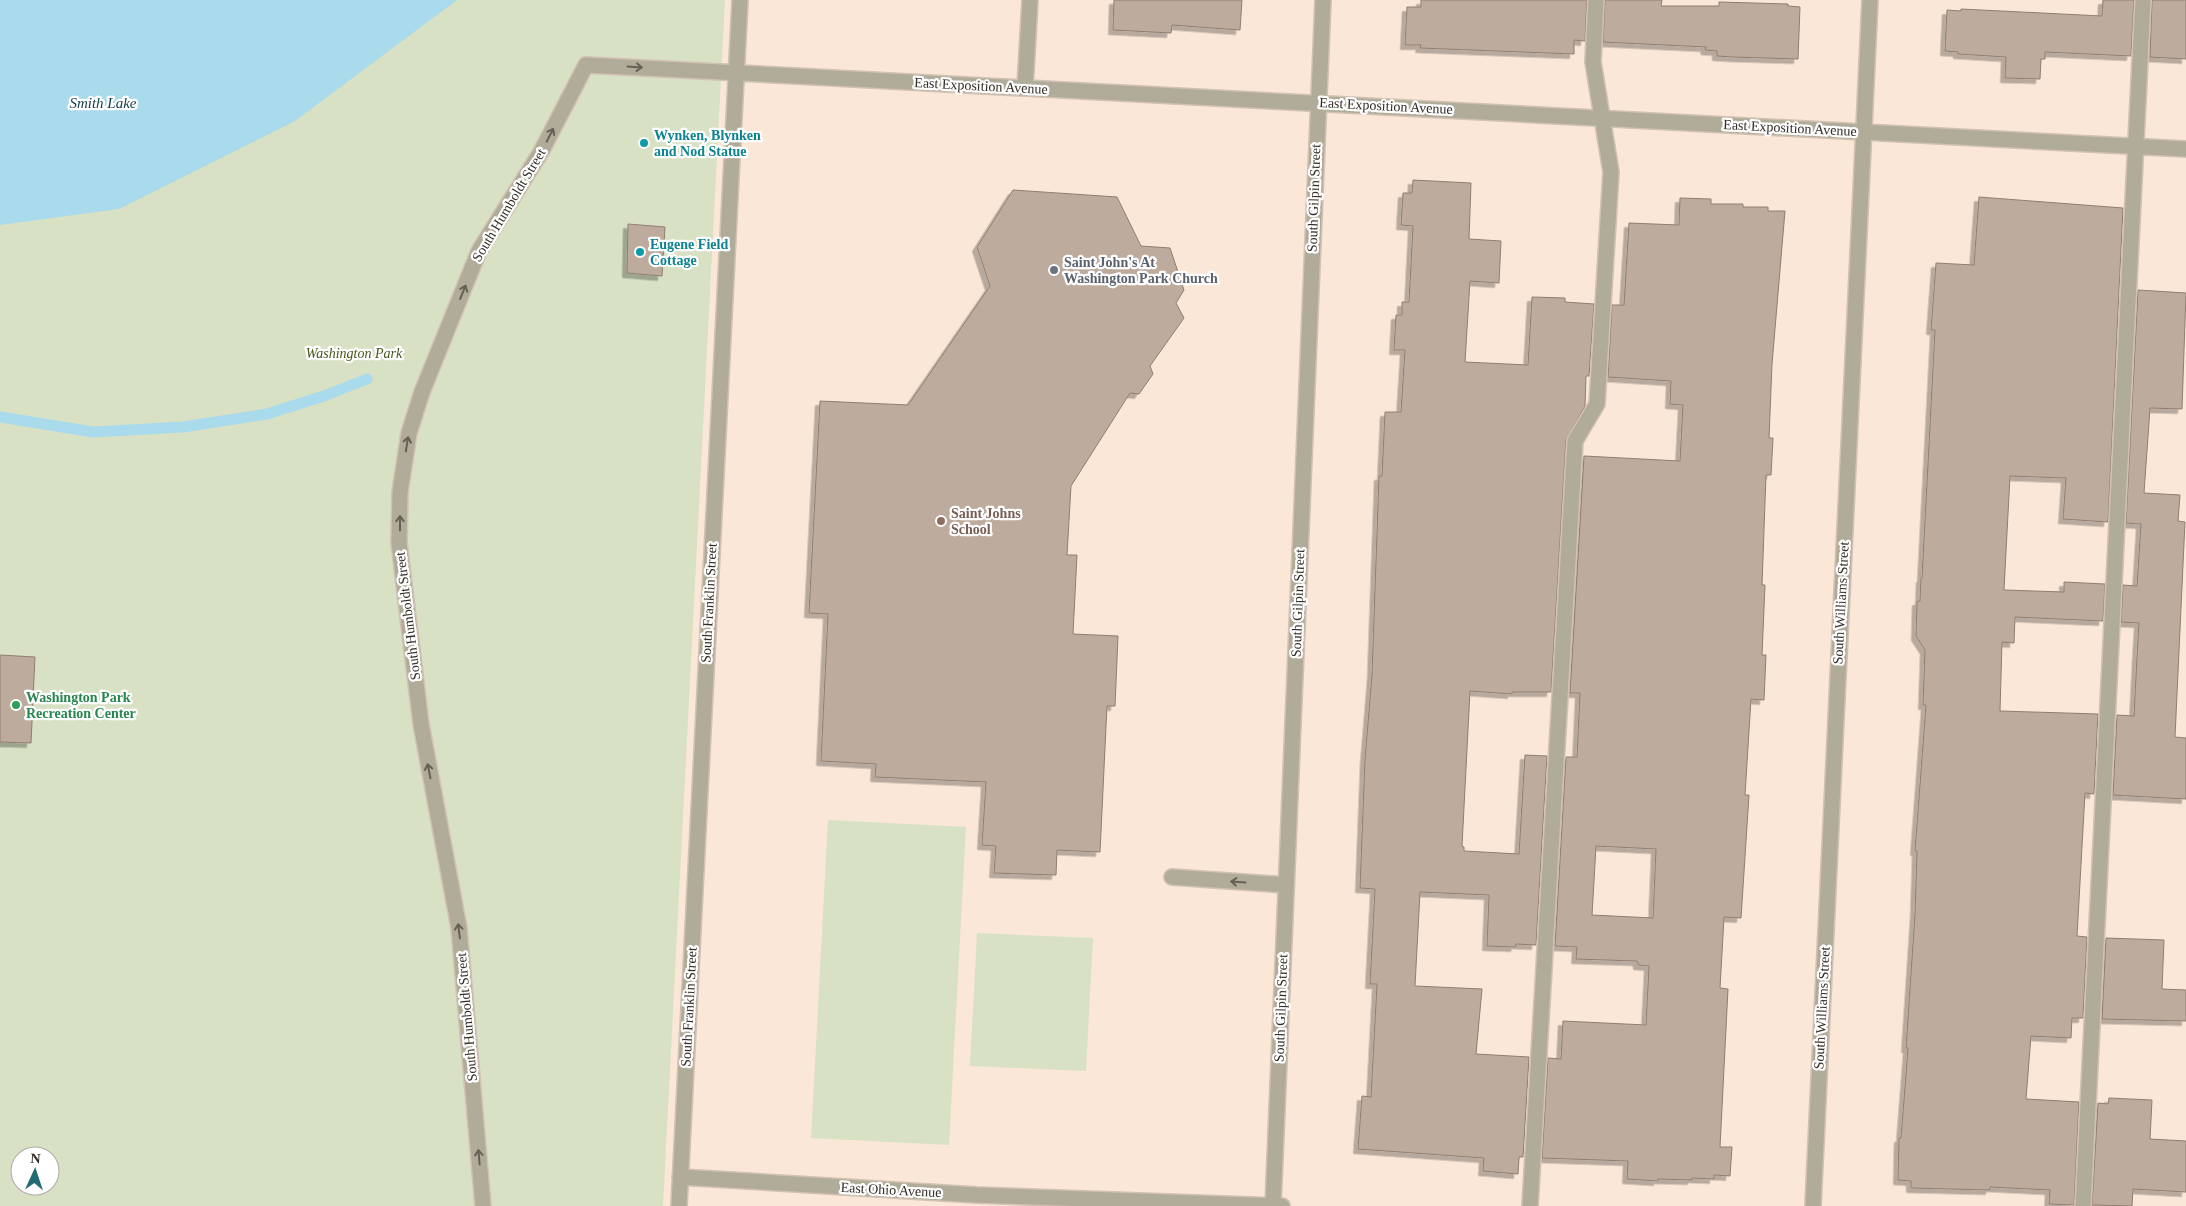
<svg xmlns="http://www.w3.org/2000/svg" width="2186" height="1206" font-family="'Times New Roman',serif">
<defs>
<filter id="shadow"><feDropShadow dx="-4.5" dy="4.5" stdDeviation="0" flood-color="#0004"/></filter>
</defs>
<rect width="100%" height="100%" fill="#fae7d7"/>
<path fill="#d8e1c3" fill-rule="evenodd" d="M 0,0 L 725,0 L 663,1206 L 0,1206 ZM 20,1156 L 50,1156 L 50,1186 L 20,1186 Z
M 828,820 L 966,827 L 949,1145 L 811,1138 Z
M 977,933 L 1093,938 L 1086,1071 L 970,1066 Z"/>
<path fill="#a9dbec" d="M 0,0 L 457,0 L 295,121 L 119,209 L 0,225 Z"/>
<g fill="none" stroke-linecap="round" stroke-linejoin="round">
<path stroke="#a9dbec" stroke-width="11" d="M 0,417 L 93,432 L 183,427 L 267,414 L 324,396 L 367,379"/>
</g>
<path fill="#bdab9d" stroke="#8f7e70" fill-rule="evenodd" filter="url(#shadow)" d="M 1114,0 L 1242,0 L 1240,30 L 1172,25 L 1171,33 L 1113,30 Z
M 1421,0 L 1587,0 L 1585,41 L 1574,40 L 1574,54 L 1420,48 L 1421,45 L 1405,45 L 1407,7 L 1421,7 Z
M 1605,0 L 1662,0 L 1661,6 L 1719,6 L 1719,2 L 1788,4 L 1788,6 L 1800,7 L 1798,59 L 1734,57 L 1717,56 L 1717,51 L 1705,50 L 1706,47 L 1603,42 Z
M 2103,0 L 2134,0 L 2131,56 L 2045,52 L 2045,59 L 2041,59 L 2040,79 L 2005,78 L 2006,57 L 1958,54 L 1958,52 L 1945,51 L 1947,10 L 1961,11 L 1961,9 L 2102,16 Z
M 2152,0 L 2186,0 L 2186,59 L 2150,57 Z
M 1413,180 L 1471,183 L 1469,239 L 1501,241 L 1499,283 L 1470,281 L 1465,362 L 1528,365 L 1532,297 L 1565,298 L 1565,302 L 1594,304 L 1589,376 L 1586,376 L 1585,406 L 1566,440 L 1551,692 L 1512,692 L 1512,694 L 1470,691 L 1462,846 L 1464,847 L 1464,851 L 1519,854 L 1525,755 L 1547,756 L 1536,945 L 1516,944 L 1515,947 L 1487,946 L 1489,895 L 1420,892 L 1415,986 L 1482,989 L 1476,1054 L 1529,1057 L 1523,1157 L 1519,1157 L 1518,1174 L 1483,1171 L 1484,1158 L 1358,1149 L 1362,1096 L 1371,1097 L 1377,984 L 1370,984 L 1375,889 L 1360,888 L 1365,759 L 1372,675 L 1379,476 L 1382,476 L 1385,412 L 1401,412 L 1405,350 L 1394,350 L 1396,315 L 1402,315 L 1402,302 L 1409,302 L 1413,226 L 1401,225 L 1403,193 L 1412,193 Z
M 1013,190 L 1117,197 L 1141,246 L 1170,248 L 1184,290 L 1176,303 L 1184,318 L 1150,366 L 1153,374 L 1139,394 L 1130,393 L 1071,486 L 1067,555 L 1077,555 L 1073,634 L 1118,636 L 1115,706 L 1107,706 L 1100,852 L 1057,850 L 1056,875 L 994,873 L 996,846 L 982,845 L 986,782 L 875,777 L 876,764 L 821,761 L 828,614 L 809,613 L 820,401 L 908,405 L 990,286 L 977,247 Z
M 1979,197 L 2123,208 L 2108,522 L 2063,519 L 2066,478 L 2010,476 L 2004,590 L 2064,592 L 2064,582 L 2105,584 L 2103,621 L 2015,617 L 2014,643 L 2002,642 L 2000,711 L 2098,714 L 2094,794 L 2085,793 L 2077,936 L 2087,937 L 2083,1018 L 2072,1018 L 2071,1038 L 2031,1036 L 2026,1099 L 2079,1102 L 2074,1205 L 2049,1204 L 2050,1190 L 1990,1187 L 1990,1190 L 1911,1188 L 1911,1181 L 1898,1180 L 1899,1138 L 1901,1138 L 1908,1048 L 1906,1048 L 1915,914 L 1917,851 L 1915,851 L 1926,705 L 1923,705 L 1925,650 L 1916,636 L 1917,601 L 1920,601 L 1921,578 L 1922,578 L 1935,330 L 1931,330 L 1936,263 L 1974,265 Z
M 1680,198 L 1711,199 L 1711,204 L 1743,204 L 1743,207 L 1768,207 L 1768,211 L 1785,211 L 1772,364 L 1769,438 L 1773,438 L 1771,475 L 1766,475 L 1762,585 L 1765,585 L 1762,655 L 1766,655 L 1764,700 L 1751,699 L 1745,795 L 1749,795 L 1741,918 L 1724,917 L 1720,988 L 1728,989 L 1720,1147 L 1732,1147 L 1730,1176 L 1714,1175 L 1714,1179 L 1692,1178 L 1692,1180 L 1658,1179 L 1658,1181 L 1627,1179 L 1628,1161 L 1542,1158 L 1548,1058 L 1561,1059 L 1563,1021 L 1646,1025 L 1649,966 L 1638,965 L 1638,962 L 1636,961 L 1576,959 L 1577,947 L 1555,946 L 1566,757 L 1577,757 L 1580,693 L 1570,693 L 1584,456 L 1680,461 L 1683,405 L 1670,404 L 1671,381 L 1608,377 L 1612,305 L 1624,305 L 1629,223 L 1679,225 ZM 1596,846 L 1656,849 L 1653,918 L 1592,915 Z
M 628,224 L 665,227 L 662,276 L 627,273 Z
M 2138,290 L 2186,293 L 2182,409 L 2150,408 L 2144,493 L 2180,495 L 2178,521 L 2185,522 L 2175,737 L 2186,738 L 2186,799 L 2113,795 L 2117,715 L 2134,716 L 2137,657 L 2139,623 L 2121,622 L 2123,585 L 2137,586 L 2141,524 L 2126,523 Z
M 0,655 L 35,657 L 31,743 L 0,742 Z
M 2106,938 L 2164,940 L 2162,989 L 2186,990 L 2186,1021 L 2102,1019 Z
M 2109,1098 L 2152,1100 L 2150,1139 L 2186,1141 L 2186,1192 L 2133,1189 L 2132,1206 L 2092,1205 L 2098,1103 L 2108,1104 Z"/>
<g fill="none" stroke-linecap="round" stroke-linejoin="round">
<g stroke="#d2c2b4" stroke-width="18">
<path id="minor" d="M 1025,88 L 1030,0
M 1172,877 L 1286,885
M 680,1177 L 977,1195 L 1282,1206
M 483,1206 L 459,928 L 421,724 L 399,543 L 400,492 L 409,433 L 422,392 L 479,251 L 541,152 L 586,65 L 2186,149
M 679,1206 L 740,0
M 1273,1206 L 1323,0
M 1530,1206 L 1575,441 L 1597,404 L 1611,172 L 1593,62 L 1596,0
M 1813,1206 L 1870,0
M 2083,1206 L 2143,0"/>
</g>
<use href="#minor" stroke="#b1ac9a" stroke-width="15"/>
</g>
<defs><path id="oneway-shaft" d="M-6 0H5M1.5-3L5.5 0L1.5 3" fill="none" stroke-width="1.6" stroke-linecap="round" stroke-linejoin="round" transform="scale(1.25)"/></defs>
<g stroke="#666055">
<use href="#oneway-shaft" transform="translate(635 67) rotate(4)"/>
<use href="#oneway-shaft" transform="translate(550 135) rotate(-63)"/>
<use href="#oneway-shaft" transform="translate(463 292) rotate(-68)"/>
<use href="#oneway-shaft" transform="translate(407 444) rotate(-81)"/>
<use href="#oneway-shaft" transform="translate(400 523) rotate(-90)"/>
<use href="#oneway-shaft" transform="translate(429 771) rotate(-101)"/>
<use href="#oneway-shaft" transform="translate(1238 882) rotate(-176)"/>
<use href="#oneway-shaft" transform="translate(459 931) rotate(-97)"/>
<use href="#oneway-shaft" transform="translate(479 1157) rotate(-95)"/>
</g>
<g fill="#0f9aa8" stroke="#fff" stroke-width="2">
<circle cx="644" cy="143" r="5"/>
<circle cx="640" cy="252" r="5"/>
</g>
<circle fill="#6b7280" stroke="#fff" stroke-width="2" cx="1054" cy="270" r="5"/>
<circle fill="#8d6e63" stroke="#fff" stroke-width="2" cx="941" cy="521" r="5"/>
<circle fill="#2e9e5b" stroke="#fff" stroke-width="2" cx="16" cy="705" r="5"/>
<g text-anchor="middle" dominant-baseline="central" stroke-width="4.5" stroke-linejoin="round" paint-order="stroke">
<g font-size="14" fill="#342d27" stroke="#fff">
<text transform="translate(981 86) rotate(3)">East Exposition Avenue</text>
<text transform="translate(1386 106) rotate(3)">East Exposition Avenue</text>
<text transform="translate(1790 128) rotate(3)">East Exposition Avenue</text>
<text transform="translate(1314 198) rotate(-88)">South Gilpin Street</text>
<text transform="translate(509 205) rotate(-59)">South Humboldt Street</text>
<text transform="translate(709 603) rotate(-87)">South Franklin Street</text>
<text transform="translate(1298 603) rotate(-88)">South Gilpin Street</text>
<text transform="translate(1841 603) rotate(-87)">South Williams Street</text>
<text transform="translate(408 616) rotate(-97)">South Humboldt Street</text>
<text transform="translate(689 1007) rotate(-87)">South Franklin Street</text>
<text transform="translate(1281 1008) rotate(-88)">South Gilpin Street</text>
<text transform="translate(1822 1008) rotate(-87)">South Williams Street</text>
<text transform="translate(467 1017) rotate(-95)">South Humboldt Street</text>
<text transform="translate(891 1190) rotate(3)">East Ohio Avenue</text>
</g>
<g font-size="14" font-weight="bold" fill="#0d838f" stroke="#fff" text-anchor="start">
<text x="654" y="135">Wynken, Blynken<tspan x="654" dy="16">and Nod Statue</tspan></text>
<text x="650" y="244">Eugene Field<tspan x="650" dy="16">Cottage</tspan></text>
</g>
<g font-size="14" font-weight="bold" fill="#5b616d" stroke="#fff" text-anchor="start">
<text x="1064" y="262">Saint John's At<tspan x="1064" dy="16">Washington Park Church</tspan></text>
</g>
<g font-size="14" font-style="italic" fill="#465517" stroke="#fff">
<text x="354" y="353">Washington Park</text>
</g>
<g font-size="14" font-weight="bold" fill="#785e54" stroke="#fff" text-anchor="start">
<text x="951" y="513">Saint Johns<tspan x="951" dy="16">School</tspan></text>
</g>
<g font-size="14" font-weight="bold" fill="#27864d" stroke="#fff" text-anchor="start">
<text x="26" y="697">Washington Park<tspan x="26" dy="16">Recreation Center</tspan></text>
</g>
<g font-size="15" font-style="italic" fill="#113d4a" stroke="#fff">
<text x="103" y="103">Smith Lake</text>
</g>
</g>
<g transform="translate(35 1171) rotate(3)"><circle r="24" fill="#ffffff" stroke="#aeaba9"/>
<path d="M0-4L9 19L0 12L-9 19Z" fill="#216c73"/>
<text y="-8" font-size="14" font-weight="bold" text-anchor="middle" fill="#342d27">N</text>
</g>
</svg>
